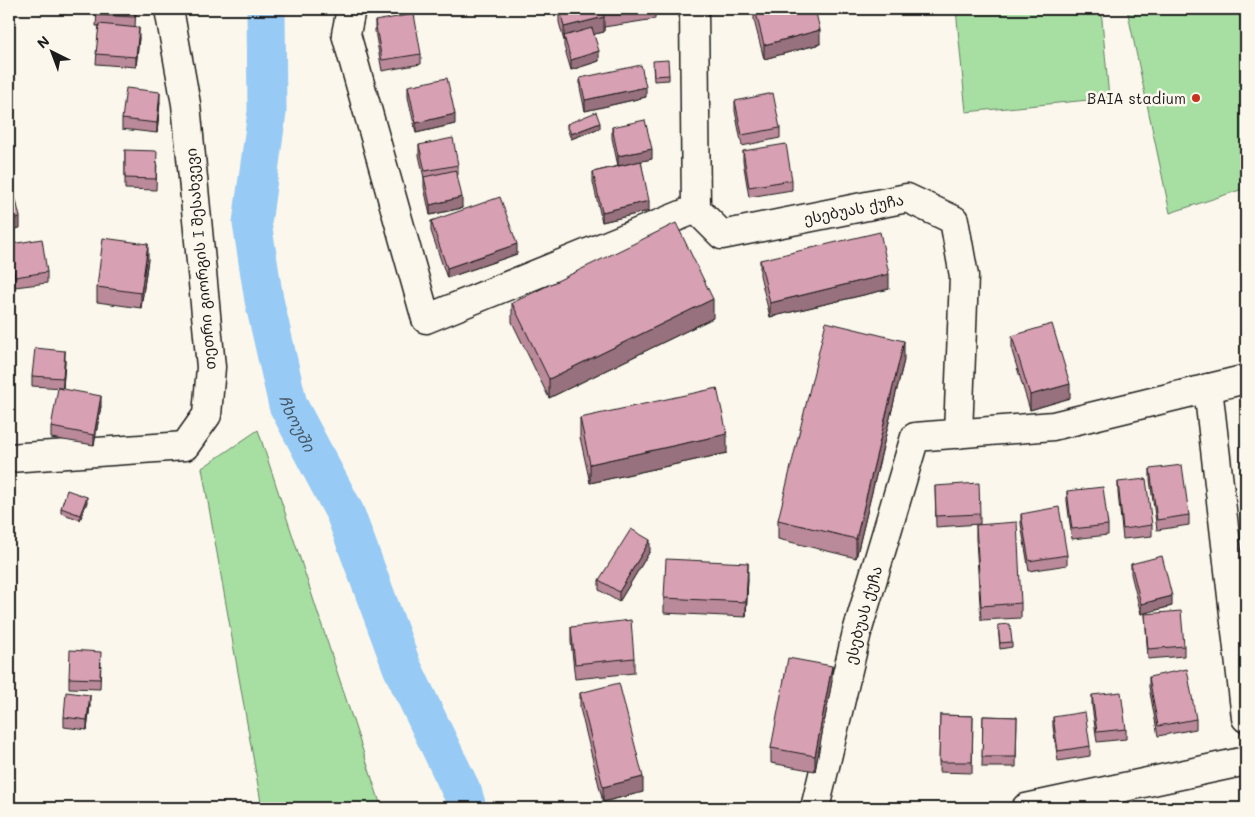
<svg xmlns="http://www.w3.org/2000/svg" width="1255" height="817" font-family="Mali,'Noto Sans Georgian',sans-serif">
<rect width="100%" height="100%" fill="#fbf7ec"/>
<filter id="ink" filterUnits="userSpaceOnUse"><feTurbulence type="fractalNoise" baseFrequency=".02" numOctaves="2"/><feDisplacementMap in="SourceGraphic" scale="10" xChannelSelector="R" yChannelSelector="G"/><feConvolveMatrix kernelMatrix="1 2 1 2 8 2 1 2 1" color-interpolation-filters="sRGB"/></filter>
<g filter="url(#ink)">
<path fill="#a7dfa3" stroke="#627e60" d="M 956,9 L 1101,9 L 1109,98 L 966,112 Z
M 1127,9 L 1246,9 L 1246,188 L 1170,213 Z
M 258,430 L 380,803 L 382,808 L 262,808 L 202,468 Z"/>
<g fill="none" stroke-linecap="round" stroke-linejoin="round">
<path stroke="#97caf4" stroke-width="39" id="s1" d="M 266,9 L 267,112 L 252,223 L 264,300 L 288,405 L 345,513 L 402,667 L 463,794 L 467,808"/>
<g stroke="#1c1c1c" stroke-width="31">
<g id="minor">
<path d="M 351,9 L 346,34 L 426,319 L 696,209"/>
<path d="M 694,9 L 696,209"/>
<path id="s2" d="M 696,209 L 722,235 L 907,198 L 954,220 L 964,276 L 958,434"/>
<path d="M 1208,388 L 1246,718"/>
<path d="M 9,458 L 185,446 L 207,415 L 211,367 L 186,104 L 169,9"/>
<path id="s3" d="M 815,808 L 857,632 L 915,437 L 1053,426 L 1246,379"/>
<path d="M 1026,808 L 1246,761"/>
</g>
</g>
<use href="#minor" stroke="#fbf7ec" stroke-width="28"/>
</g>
<path fill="#ba8a9a" stroke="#1c1c1c" d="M 97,9 L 136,9 L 135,27 L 139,38 L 136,67 L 96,64 L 99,26 L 96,26 Z
M 559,9 L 655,9 L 655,19 L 604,27 L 604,32 L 594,34 L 599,61 L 571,70 L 564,46 L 564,41 L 559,22 Z
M 754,9 L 815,9 L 820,44 L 764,59 L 754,20 Z
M 375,21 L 421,54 L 421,64 L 382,71 L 375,31 Z
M 653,66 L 669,75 L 669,80 L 654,81 Z
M 580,78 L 646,97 L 585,111 L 580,88 Z
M 408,86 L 455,124 L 416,133 L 408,97 Z
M 735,101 L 780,128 L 780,138 L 742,146 L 735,111 Z
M 160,102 L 157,133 L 122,129 L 122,119 Z
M 567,124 L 600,128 L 571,139 L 567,129 Z
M 612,127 L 652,159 L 641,161 L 649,211 L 602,222 L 593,182 L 593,172 L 618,166 L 612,138 Z
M 419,145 L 458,165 L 458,175 L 457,175 L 462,208 L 430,215 L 424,187 L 424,178 L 419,155 Z
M 125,150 L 157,161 L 156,190 L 125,189 Z
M 743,151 L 792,180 L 792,190 L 749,197 L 743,161 Z
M 431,221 L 517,254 L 447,278 L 431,231 Z
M 11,244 L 47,272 L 47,283 L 15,287 L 11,254 Z
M 148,259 L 141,308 L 97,302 L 97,287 Z
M 760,260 L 889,289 L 770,317 L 760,275 Z
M 512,303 L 713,318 L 549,398 L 512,322 Z
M 1012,336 L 1070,398 L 1030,410 L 1012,351 Z
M 904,360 L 856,558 L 778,539 L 778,520 Z
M 65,361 L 63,388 L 32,386 L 32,376 Z
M 101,406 L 94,445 L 51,438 L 51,427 Z
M 580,418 L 727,453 L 590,483 L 580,437 Z
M 1150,469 L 1189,515 L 1189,525 L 1157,530 L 1150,480 Z
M 1118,482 L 1152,525 L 1152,536 L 1123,539 L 1118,493 Z
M 935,486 L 980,514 L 980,524 L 936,527 Z
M 1067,491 L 1108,525 L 1108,535 L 1072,539 L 1067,501 Z
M 87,502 L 80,520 L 61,513 L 61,508 Z
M 1021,514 L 1067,555 L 1067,565 L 1029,571 L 1021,524 Z
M 976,525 L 1021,603 L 1021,618 L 981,620 L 976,539 Z
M 650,551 L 619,602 L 599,590 L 599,580 Z
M 1131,564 L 1172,606 L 1141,614 L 1131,574 Z
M 748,578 L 746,617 L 664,613 L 664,598 Z
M 1145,614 L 1184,646 L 1184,656 L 1148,659 Z
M 998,625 L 1012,642 L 1012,647 L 1000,649 Z
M 571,627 L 634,658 L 634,673 L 575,679 L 571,642 Z
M 101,662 L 100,689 L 69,688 L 69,678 Z
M 1149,677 L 1196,719 L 1196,729 L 1158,736 L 1149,687 Z
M 832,681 L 815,771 L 771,763 L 771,748 Z
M 580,693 L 643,792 L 603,802 L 580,708 Z
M 1092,695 L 1126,729 L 1126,739 L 1097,742 L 1092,706 Z
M 90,705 L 87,730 L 64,727 L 64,717 Z
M 940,715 L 973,716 L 972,773 L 939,772 Z
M 983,716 L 1017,717 L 1016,767 L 982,767 Z
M 1053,717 L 1090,746 L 1090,756 L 1058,761 L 1053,727 Z"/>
<path fill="#97717d" stroke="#1c1c1c" d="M 604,17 L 604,32 L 565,41 L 564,37 L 564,27 Z
M 139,28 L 139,38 L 136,67 L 136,57 Z
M 820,30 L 820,44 L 764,59 L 764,45 Z
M 599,51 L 599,61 L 571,70 L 571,60 Z
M 646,87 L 646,97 L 585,111 L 585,100 Z
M 160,92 L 160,102 L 157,133 L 157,123 Z
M 455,114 L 455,124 L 416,133 L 416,123 Z
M 600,123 L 600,128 L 571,139 L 571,134 Z
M 652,149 L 652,159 L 618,166 L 618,156 Z
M 12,172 L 12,182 L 9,183 L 9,173 Z
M 462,197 L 462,208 L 430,215 L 430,205 Z
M 649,201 L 649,211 L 602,222 L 602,212 Z
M 20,217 L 20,228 L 9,230 L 9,220 Z
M 148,244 L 148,259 L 141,308 L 141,293 Z
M 517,244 L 517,254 L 447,278 L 447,268 Z
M 889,274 L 889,289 L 770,317 L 770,303 Z
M 713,299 L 713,318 L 549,398 L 549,379 Z
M 904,341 L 904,360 L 856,558 L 856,539 Z
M 65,351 L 65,361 L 63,388 L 63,378 Z
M 1070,384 L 1070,398 L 1030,410 L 1030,395 Z
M 101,396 L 101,406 L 94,445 L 94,435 Z
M 727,434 L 727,453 L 590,483 L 590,464 Z
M 87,497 L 87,502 L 80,520 L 80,515 Z
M 650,540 L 650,551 L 619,602 L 619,592 Z
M 748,563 L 748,578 L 746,617 L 746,602 Z
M 1172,596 L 1172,606 L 1141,614 L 1141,604 Z
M 832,666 L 832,681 L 815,771 L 815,756 Z
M 90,695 L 90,705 L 87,730 L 87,720 Z
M 643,777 L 643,792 L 603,802 L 603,787 Z"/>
<path fill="#d8a1b3" stroke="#1c1c1c" d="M 97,9 L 135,9 L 135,17 L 96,15 Z
M 560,9 L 627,9 L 603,13 L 604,17 L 564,27 Z
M 755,9 L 815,9 L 820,30 L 764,45 Z
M 414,14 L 421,54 L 382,60 L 375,21 Z
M 99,24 L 139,28 L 136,57 L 96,54 Z
M 592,28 L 599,51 L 571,60 L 564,36 Z
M 668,60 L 669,75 L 654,76 L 653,61 Z
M 641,65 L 646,87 L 585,100 L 580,78 Z
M 447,78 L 455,114 L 416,123 L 408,86 Z
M 126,88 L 160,92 L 157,123 L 122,119 Z
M 773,93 L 780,128 L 742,135 L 735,101 Z
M 596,112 L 600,123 L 571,134 L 567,124 Z
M 645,120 L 652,149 L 618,156 L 612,127 Z
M 453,138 L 458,165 L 425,171 L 419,145 Z
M 786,144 L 792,180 L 749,187 L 743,151 Z
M 125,150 L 157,151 L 156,179 L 125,178 Z
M 9,161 L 12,172 L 9,173 Z
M 641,161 L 649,201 L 602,212 L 593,172 Z
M 456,170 L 462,197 L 430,205 L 424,177 Z
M 11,179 L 20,217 L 9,220 L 9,180 Z
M 500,197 L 517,244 L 447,268 L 431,221 Z
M 676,223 L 713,299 L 549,379 L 512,303 Z
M 880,232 L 889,274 L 770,303 L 760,260 Z
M 103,238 L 148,244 L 141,293 L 97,287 Z
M 42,239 L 47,272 L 15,277 L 11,244 Z
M 826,322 L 904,341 L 856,539 L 778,520 Z
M 1052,324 L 1070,384 L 1030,395 L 1012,336 Z
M 35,348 L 65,351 L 63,378 L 32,376 Z
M 58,388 L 101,396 L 94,435 L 51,427 Z
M 717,388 L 727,434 L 590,464 L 580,418 Z
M 1182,465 L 1189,515 L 1157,520 L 1150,469 Z
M 1146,479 L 1152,525 L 1123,529 L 1118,482 Z
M 979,483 L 980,514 L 936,516 L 935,486 Z
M 1103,487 L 1108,525 L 1072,529 L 1067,491 Z
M 67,490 L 87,497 L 80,515 L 61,508 Z
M 1059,507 L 1067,555 L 1029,561 L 1021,514 Z
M 1017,522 L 1021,603 L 981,606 L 976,525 Z
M 631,529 L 650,540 L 619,592 L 599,580 Z
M 1162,556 L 1172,596 L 1141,604 L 1131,564 Z
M 666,559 L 748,563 L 746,602 L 664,598 Z
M 1181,611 L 1184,646 L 1148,649 L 1145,614 Z
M 631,620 L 634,658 L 575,664 L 571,627 Z
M 1010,624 L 1012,642 L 1000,643 L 998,625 Z
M 70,650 L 101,652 L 100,679 L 69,678 Z
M 788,658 L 832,666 L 815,756 L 771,748 Z
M 1187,669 L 1196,719 L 1158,726 L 1149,677 Z
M 619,683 L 643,777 L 603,787 L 580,693 Z
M 66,692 L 90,695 L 87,720 L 64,717 Z
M 1121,692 L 1126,729 L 1097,732 L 1092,695 Z
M 1085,712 L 1090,746 L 1058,751 L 1053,717 Z
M 940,715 L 973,716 L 972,762 L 939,762 Z
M 983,716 L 1017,717 L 1016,757 L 982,757 Z"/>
</g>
<circle fill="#c8321e" stroke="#fbf7ec" stroke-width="2" cx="1196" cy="98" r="5"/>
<g text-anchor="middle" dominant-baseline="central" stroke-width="5" stroke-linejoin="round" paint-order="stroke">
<g font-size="15" fill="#1c1c1c" stroke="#fbf7ec" text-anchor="end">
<text x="1186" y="98">BAIA stadium</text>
</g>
<g font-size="15" fill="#1c1c1c" stroke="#fbf7ec">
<text stroke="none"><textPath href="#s2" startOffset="171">ესებუას ქუჩა</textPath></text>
<text transform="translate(200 259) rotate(-95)">თეთრი გიორგის I შესახვევი</text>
<text stroke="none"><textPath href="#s3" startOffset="199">ესებუას ქუჩა</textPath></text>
</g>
<g font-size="16" font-style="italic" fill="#475968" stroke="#fbf7ec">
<text stroke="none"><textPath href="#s1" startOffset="421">ჩხოუში</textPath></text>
</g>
</g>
<rect width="1255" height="817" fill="none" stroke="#fbf7ec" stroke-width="30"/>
<rect x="15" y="15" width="1225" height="787" fill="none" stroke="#1c1c1c" stroke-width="2" filter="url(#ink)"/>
<g transform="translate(52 52) rotate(318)" stroke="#fbf7ec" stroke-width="4" paint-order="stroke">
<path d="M0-4L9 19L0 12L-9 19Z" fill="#1c1c1c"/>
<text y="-8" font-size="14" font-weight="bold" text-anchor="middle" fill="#1c1c1c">N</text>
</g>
</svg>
